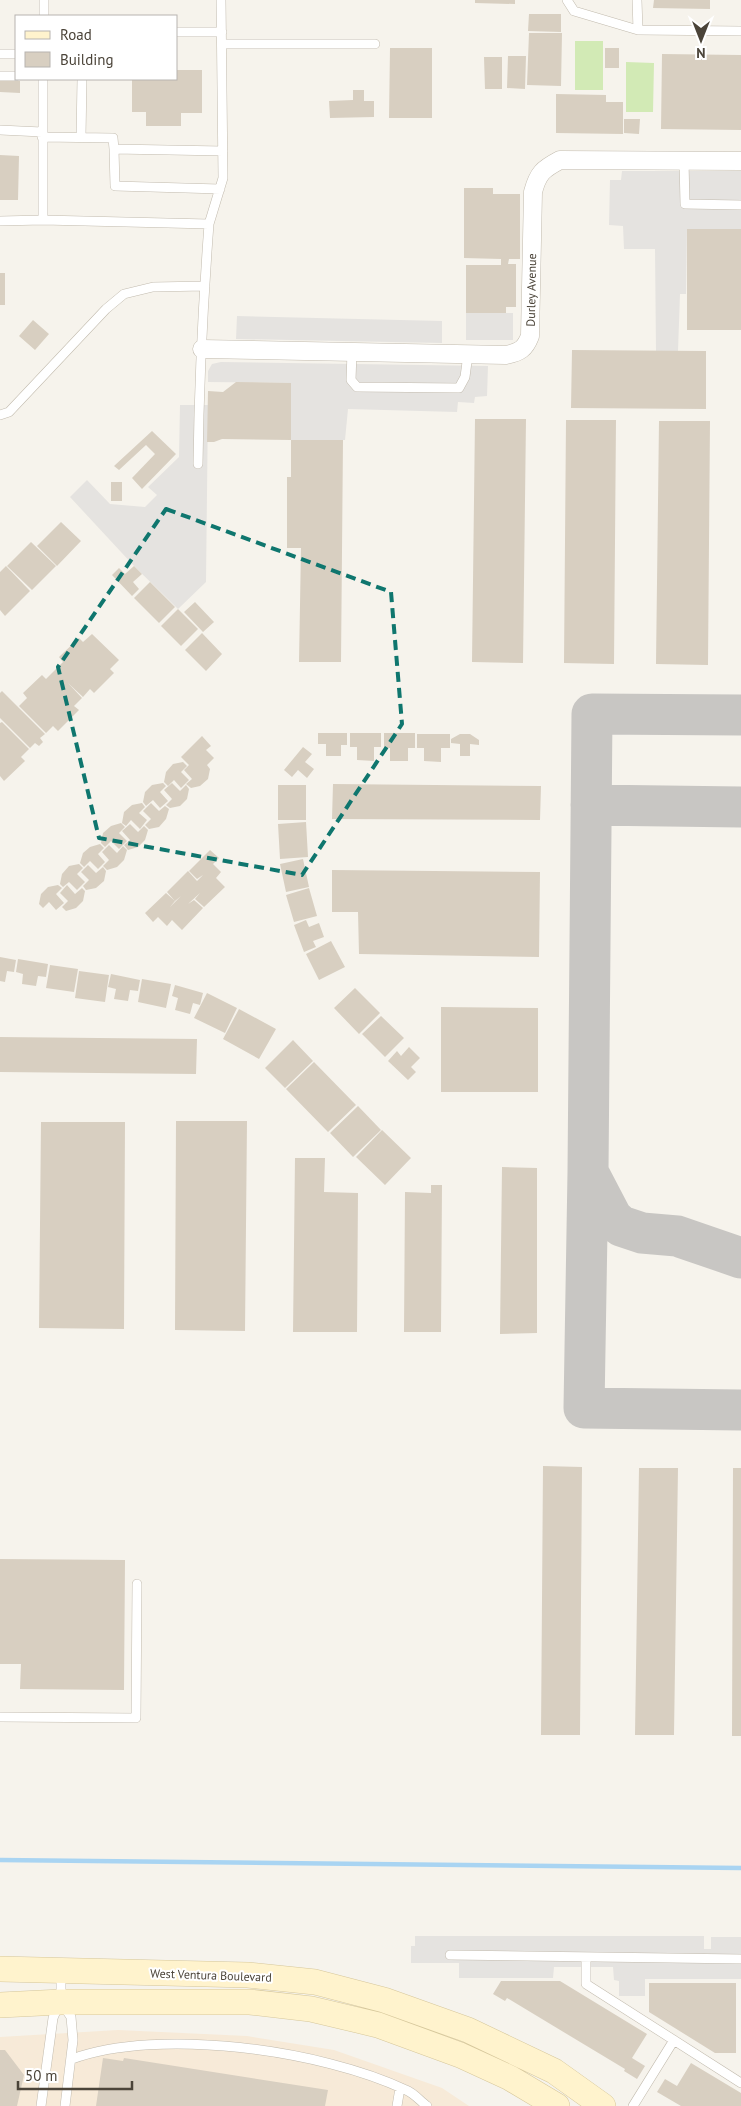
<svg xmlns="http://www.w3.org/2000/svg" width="741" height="2106" font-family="'PT Sans',sans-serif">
<rect width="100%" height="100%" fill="#f6f3ec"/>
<path fill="#f7ead8" d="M 118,2030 L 247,2036 L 334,2050 L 442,2088 L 469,2106 L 0,2106 L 0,2037 Z"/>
<path fill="#d2eab5" d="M 575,41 L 603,41 L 603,90 L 575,90 Z
M 626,62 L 654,63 L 653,112 L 626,112 Z"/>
<path fill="#e5e3e0" d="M 622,171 L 741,171 L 741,229 L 687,229 L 686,294 L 680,294 L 678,351 L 656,351 L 655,249 L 624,249 L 623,226 L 609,225 L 610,180 L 621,180 Z
M 466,313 L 513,313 L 513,340 L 466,340 Z
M 237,316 L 442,321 L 442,343 L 236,339 Z
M 221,362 L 488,366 L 487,396 L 475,397 L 474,403 L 458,402 L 457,412 L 348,409 L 345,440 L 291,440 L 291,383 L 208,382 L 208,371 L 212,364 Z
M 180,405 L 208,405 L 206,582 L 178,609 L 134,566 L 70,497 L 87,480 L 110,504 L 145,507 L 157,495 L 148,487 L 179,457 Z
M 415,1936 L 704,1936 L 704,1949 L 711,1949 L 711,1937 L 741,1937 L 741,1979 L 645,1979 L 645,1996 L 619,1996 L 619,1981 L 614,1980 L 613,1967 L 554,1967 L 553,1978 L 459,1978 L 459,1963 L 411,1963 L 411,1946 L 415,1946 Z"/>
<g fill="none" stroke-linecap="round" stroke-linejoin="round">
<path stroke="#a9d4f2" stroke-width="4.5" d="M 0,1860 L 741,1868"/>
<path stroke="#c8c6c3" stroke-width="41" d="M 741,715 L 592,714 L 588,1172 L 584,1408 L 741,1410
M 591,805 L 741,807
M 589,1174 L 612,1218 L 621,1226 L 642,1233 L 677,1236 L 741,1258"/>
</g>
<path fill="#d8cfc1" d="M 475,0 L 515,0 L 515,4 L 475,3 Z
M 654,0 L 710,0 L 710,9 L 653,8 Z
M 529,14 L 561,14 L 561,32 L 528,31 Z
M 529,33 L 562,33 L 561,86 L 527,85 Z
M 390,48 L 432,48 L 432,118 L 389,118 Z
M 605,48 L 619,48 L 619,68 L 605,68 Z
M 662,54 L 741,55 L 741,130 L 661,129 Z
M 508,56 L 526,56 L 525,89 L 507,88 Z
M 484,57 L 502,57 L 502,89 L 485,89 Z
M 176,70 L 202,70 L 202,113 L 181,113 L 181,126 L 146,126 L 146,112 L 132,112 L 132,79 L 176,79 Z
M 0,81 L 20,81 L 20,93 L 0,92 Z
M 353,90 L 364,90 L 364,101 L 374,101 L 374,117 L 330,118 L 329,101 L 353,100 Z
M 556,94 L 606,95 L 606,102 L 623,102 L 623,134 L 556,133 Z
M 624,119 L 640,119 L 639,134 L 624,133 Z
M 0,155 L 19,156 L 18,200 L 0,200 Z
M 464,188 L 493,188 L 493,194 L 520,194 L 520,259 L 509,259 L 508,264 L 516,264 L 516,307 L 506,307 L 506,313 L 466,313 L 466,265 L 501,265 L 501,259 L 464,258 Z
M 687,229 L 741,229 L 741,330 L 687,330 Z
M 0,273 L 5,273 L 5,305 L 0,305 Z
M 33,320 L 49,334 L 35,350 L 19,336 Z
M 572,350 L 706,351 L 706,409 L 571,408 Z
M 236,382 L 291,383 L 291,440 L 222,439 L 214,442 L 207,442 L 208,391 L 223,392 Z
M 475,419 L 526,419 L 523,663 L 472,662 Z
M 566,420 L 616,420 L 614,664 L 564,663 Z
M 659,421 L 710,421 L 708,665 L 656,664 Z
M 152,431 L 176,454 L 142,489 L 132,478 L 155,454 L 146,445 L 119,470 L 114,466 Z
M 291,440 L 343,440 L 341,662 L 299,662 L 301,548 L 287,548 L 287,477 L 291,477 Z
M 111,482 L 122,482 L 122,501 L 111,501 Z
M 61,522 L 81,541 L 57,566 L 37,546 Z
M 31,542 L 56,566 L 32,590 L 7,566 Z
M 6,566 L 30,591 L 5,616 L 0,610 L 0,572 Z
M 134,566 L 142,574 L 133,582 L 139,589 L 132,596 L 112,575 L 119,568 L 125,574 Z
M 150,582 L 175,607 L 159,623 L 134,598 Z
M 195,602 L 214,622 L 203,632 L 184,612 Z
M 178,609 L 198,629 L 181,646 L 161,626 Z
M 202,633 L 222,654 L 206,671 L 185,650 Z
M 92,634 L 119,660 L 110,669 L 114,673 L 94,693 L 90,689 L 83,697 L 68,683 L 82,698 L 74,706 L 79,710 L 58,731 L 53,726 L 46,733 L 19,706 L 27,698 L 23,693 L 42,675 L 46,679 L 63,662 L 59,657 L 79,638 L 83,642 Z
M 2,691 L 45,734 L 40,738 L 43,742 L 39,746 L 35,743 L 30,748 L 0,718 L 0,693 Z
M 2,722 L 29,749 L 21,757 L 25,761 L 4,781 L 0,776 L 0,723 Z
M 318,733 L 347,733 L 347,745 L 341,745 L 341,756 L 326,756 L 326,744 L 318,744 Z
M 350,733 L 381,733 L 381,747 L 374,747 L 374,761 L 357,760 L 357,747 L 350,747 Z
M 384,733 L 415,733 L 415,748 L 408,748 L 408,761 L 390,761 L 390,748 L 384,748 Z
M 417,734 L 450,734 L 450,748 L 441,748 L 441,762 L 424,761 L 424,748 L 417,748 Z
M 460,734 L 470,734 L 479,740 L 479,745 L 470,744 L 470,756 L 460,756 L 460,744 L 451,743 L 451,739 Z
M 202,736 L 211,746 L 206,750 L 214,758 L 207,765 L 210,769 L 208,779 L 200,786 L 191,788 L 186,784 L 192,779 L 184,770 L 189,765 L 181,757 Z
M 303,747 L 312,754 L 305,762 L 314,769 L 307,778 L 298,770 L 292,777 L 284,770 Z
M 183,762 L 187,766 L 181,772 L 189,780 L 181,788 L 174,780 L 168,786 L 164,782 L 166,772 L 173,764 Z
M 163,783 L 166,786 L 160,792 L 168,801 L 160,808 L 153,800 L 146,806 L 143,802 L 145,792 L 152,785 Z
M 172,783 L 180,791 L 186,785 L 189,789 L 187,799 L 180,806 L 170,808 L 166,805 L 172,799 L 164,790 Z
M 333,784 L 541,786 L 540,820 L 332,819 Z
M 278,785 L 306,785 L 306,820 L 278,820 Z
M 142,803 L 145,807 L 139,813 L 147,820 L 140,829 L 131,820 L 126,826 L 122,823 L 124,812 L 132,805 Z
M 151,803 L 159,811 L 165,806 L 169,809 L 166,819 L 159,827 L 149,829 L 145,825 L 151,819 L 143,811 Z
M 306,822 L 308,857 L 280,859 L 278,824 Z
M 121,823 L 125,827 L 119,833 L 127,841 L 119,849 L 111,841 L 105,847 L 101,843 L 103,833 L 111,826 Z
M 130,824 L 138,832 L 144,826 L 148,830 L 145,840 L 138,847 L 128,850 L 124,845 L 130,840 L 122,831 Z
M 100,844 L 104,848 L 98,854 L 105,862 L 98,869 L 90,861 L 84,867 L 80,863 L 83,853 L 90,847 Z
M 109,845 L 117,853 L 123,846 L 127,850 L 124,860 L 117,867 L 107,870 L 103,866 L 109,860 L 102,852 Z
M 210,850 L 219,858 L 213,864 L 221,872 L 216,878 L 225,887 L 204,907 L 195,899 L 200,893 L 188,904 L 194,900 L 203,908 L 182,930 L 172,920 L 167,926 L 158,917 L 153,922 L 145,913 L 166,893 L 175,901 L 170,907 L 181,896 L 175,901 L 167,892 L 188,871 L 197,881 L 203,875 L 197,879 L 189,871 Z
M 303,859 L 309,887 L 286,892 L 280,864 Z
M 79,864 L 83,868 L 77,874 L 85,882 L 77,890 L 69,882 L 63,887 L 60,884 L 62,874 L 69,866 Z
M 88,865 L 96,873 L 103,867 L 106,871 L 104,881 L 96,888 L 86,890 L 83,886 L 89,880 L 81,872 Z
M 332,870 L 540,872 L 539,957 L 359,954 L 358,912 L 332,912 Z
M 58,885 L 62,888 L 56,894 L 64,903 L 56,910 L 49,902 L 43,908 L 39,904 L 41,894 L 48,887 Z
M 67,885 L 75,894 L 82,888 L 85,891 L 83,901 L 76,908 L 66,911 L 62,907 L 68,901 L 60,893 Z
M 309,888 L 317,916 L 294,922 L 286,895 Z
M 306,920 L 309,927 L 319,923 L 324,937 L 313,941 L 316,947 L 304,952 L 294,925 Z
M 331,941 L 345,967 L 319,980 L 306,954 Z
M 0,957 L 16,960 L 14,972 L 7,971 L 5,982 L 0,981 Z
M 18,959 L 48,964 L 46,977 L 38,976 L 36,986 L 22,984 L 23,974 L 16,972 Z
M 50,965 L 78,969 L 74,992 L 46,988 Z
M 79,971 L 109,975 L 105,1002 L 75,998 Z
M 111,974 L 140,980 L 138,991 L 130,990 L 128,1001 L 114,999 L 116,989 L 108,987 Z
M 142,979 L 171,984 L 166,1008 L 138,1002 Z
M 175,985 L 203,993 L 200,1005 L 193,1003 L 190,1014 L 175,1010 L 178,998 L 172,996 Z
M 355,988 L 380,1013 L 359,1034 L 334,1008 Z
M 207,993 L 237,1008 L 225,1033 L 194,1018 Z
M 441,1007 L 538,1008 L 538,1092 L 441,1092 Z
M 239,1009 L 276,1029 L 259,1059 L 223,1039 Z
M 381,1016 L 404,1038 L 385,1057 L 362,1034 Z
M 0,1037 L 197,1039 L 196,1074 L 0,1072 Z
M 293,1040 L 313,1061 L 285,1088 L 265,1068 Z
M 409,1047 L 420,1058 L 411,1067 L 416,1072 L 408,1080 L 388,1061 L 397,1051 L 401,1056 Z
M 314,1062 L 356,1105 L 328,1132 L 286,1089 Z
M 358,1106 L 381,1130 L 353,1157 L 330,1133 Z
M 176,1121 L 247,1121 L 245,1331 L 175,1330 Z
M 41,1122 L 125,1122 L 124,1329 L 39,1328 Z
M 382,1130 L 411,1158 L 385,1185 L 356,1157 Z
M 295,1158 L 325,1158 L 324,1192 L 358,1193 L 357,1332 L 293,1332 Z
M 502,1167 L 537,1168 L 537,1333 L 500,1334 Z
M 431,1185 L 442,1185 L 441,1332 L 404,1332 L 405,1192 L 431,1193 Z
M 543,1466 L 582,1467 L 580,1735 L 541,1735 Z
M 639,1468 L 678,1468 L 674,1735 L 635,1735 Z
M 733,1468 L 741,1468 L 741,1736 L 732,1736 Z
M 0,1559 L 125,1560 L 124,1690 L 20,1689 L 21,1664 L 0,1664 Z
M 501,1981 L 560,1981 L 647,2034 L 632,2058 L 645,2066 L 637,2079 L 624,2071 L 625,2069 L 507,1998 L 505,2001 L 493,1994 Z
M 649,1983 L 736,1983 L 736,2053 L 715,2053 L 649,2012 Z
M 0,2050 L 5,2050 L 24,2075 L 17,2106 L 0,2106 Z
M 103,2058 L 123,2061 L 124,2058 L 328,2090 L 325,2106 L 96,2106 Z
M 691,2063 L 741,2093 L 741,2106 L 681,2106 L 657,2092 L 665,2079 L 677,2086 Z"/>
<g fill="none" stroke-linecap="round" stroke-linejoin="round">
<g stroke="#c2bbae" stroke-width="10">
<path id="lane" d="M 567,0 L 574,11 L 638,30 L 741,31
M 637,0 L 638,30
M 44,16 L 44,0
M 176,32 L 222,32
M 222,44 L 375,44
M 0,54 L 16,54
M 0,76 L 16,76
M 43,79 L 43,220
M 0,130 L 42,132
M 42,137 L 113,138 L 114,149 L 223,151
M 81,137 L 82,79
M 114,149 L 115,186 L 220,189
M 684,161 L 685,204 L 741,205
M 0,221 L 43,220 L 209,224 C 203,304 199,384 198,464
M 209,224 L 223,178 L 221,0
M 352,352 L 351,380 L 357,387 L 459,388 L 465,377 L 468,354
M 0,415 L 9,412 L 106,309 L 124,294 L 153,287 L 205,286
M 0,1717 L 136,1718 L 137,1584
M 450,1955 L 741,1959
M 586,1957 L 586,1984 L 741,2083
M 61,1973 L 61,2002 L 71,2017 L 73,2040 L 65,2106
M 72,2059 C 159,2027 322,2050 406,2090 C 414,2093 420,2101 427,2106
M 41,2106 L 53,2018 L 59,2004
M 397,2106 L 400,2088
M 633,2106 L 674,2040"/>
</g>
<g stroke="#c2bbae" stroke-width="19">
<path id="street" d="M 202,349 L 506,355 C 520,352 525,349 530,336 L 533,192 C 538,173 543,169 560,160 L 741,161"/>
</g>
<g stroke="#d6c79b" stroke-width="26">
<path id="secondary" d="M 0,1969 L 248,1975 L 315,1982 L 384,2000 L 468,2030 L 554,2071 L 603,2106
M 0,2005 L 61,2002 L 250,2002 L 311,2009 L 378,2025 L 460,2055 L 510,2078 L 557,2106"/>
</g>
<use href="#lane" stroke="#fff" stroke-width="9"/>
<use href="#street" stroke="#fff" stroke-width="18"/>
<use href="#secondary" stroke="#fff3cd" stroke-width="25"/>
</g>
<path fill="none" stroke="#0f766e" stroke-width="4" stroke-dasharray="10 6" stroke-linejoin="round" d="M 166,509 L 391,592 L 402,724 L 302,875 L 99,838 L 58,667 Z"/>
<g text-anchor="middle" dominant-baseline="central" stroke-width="4" stroke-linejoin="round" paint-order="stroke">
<g font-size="12" fill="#4b4439" stroke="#fff">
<text transform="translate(531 290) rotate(-89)">Durley Avenue</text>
<text transform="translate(211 1975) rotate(2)">West Ventura Boulevard</text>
</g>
</g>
<rect x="15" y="15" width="162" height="65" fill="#ffffff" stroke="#b7b4b0"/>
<rect x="25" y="31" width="25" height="8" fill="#fff3cd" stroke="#b7b4b0"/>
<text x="60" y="40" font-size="15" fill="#4b4439">Road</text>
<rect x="25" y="52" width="25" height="15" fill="#d8cfc1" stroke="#b7b4b0"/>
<text x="60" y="65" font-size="15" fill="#4b4439">Building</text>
<g transform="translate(701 40) rotate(180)" stroke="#ffffff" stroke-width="4" paint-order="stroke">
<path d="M0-4L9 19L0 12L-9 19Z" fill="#4b4439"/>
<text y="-8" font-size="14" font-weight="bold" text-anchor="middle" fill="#4b4439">N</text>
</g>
<path d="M18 2081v8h114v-8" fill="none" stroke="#4b4439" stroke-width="2.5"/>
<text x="25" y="2081" font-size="15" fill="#4b4439" stroke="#ffffff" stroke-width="4" paint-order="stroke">50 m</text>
</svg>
